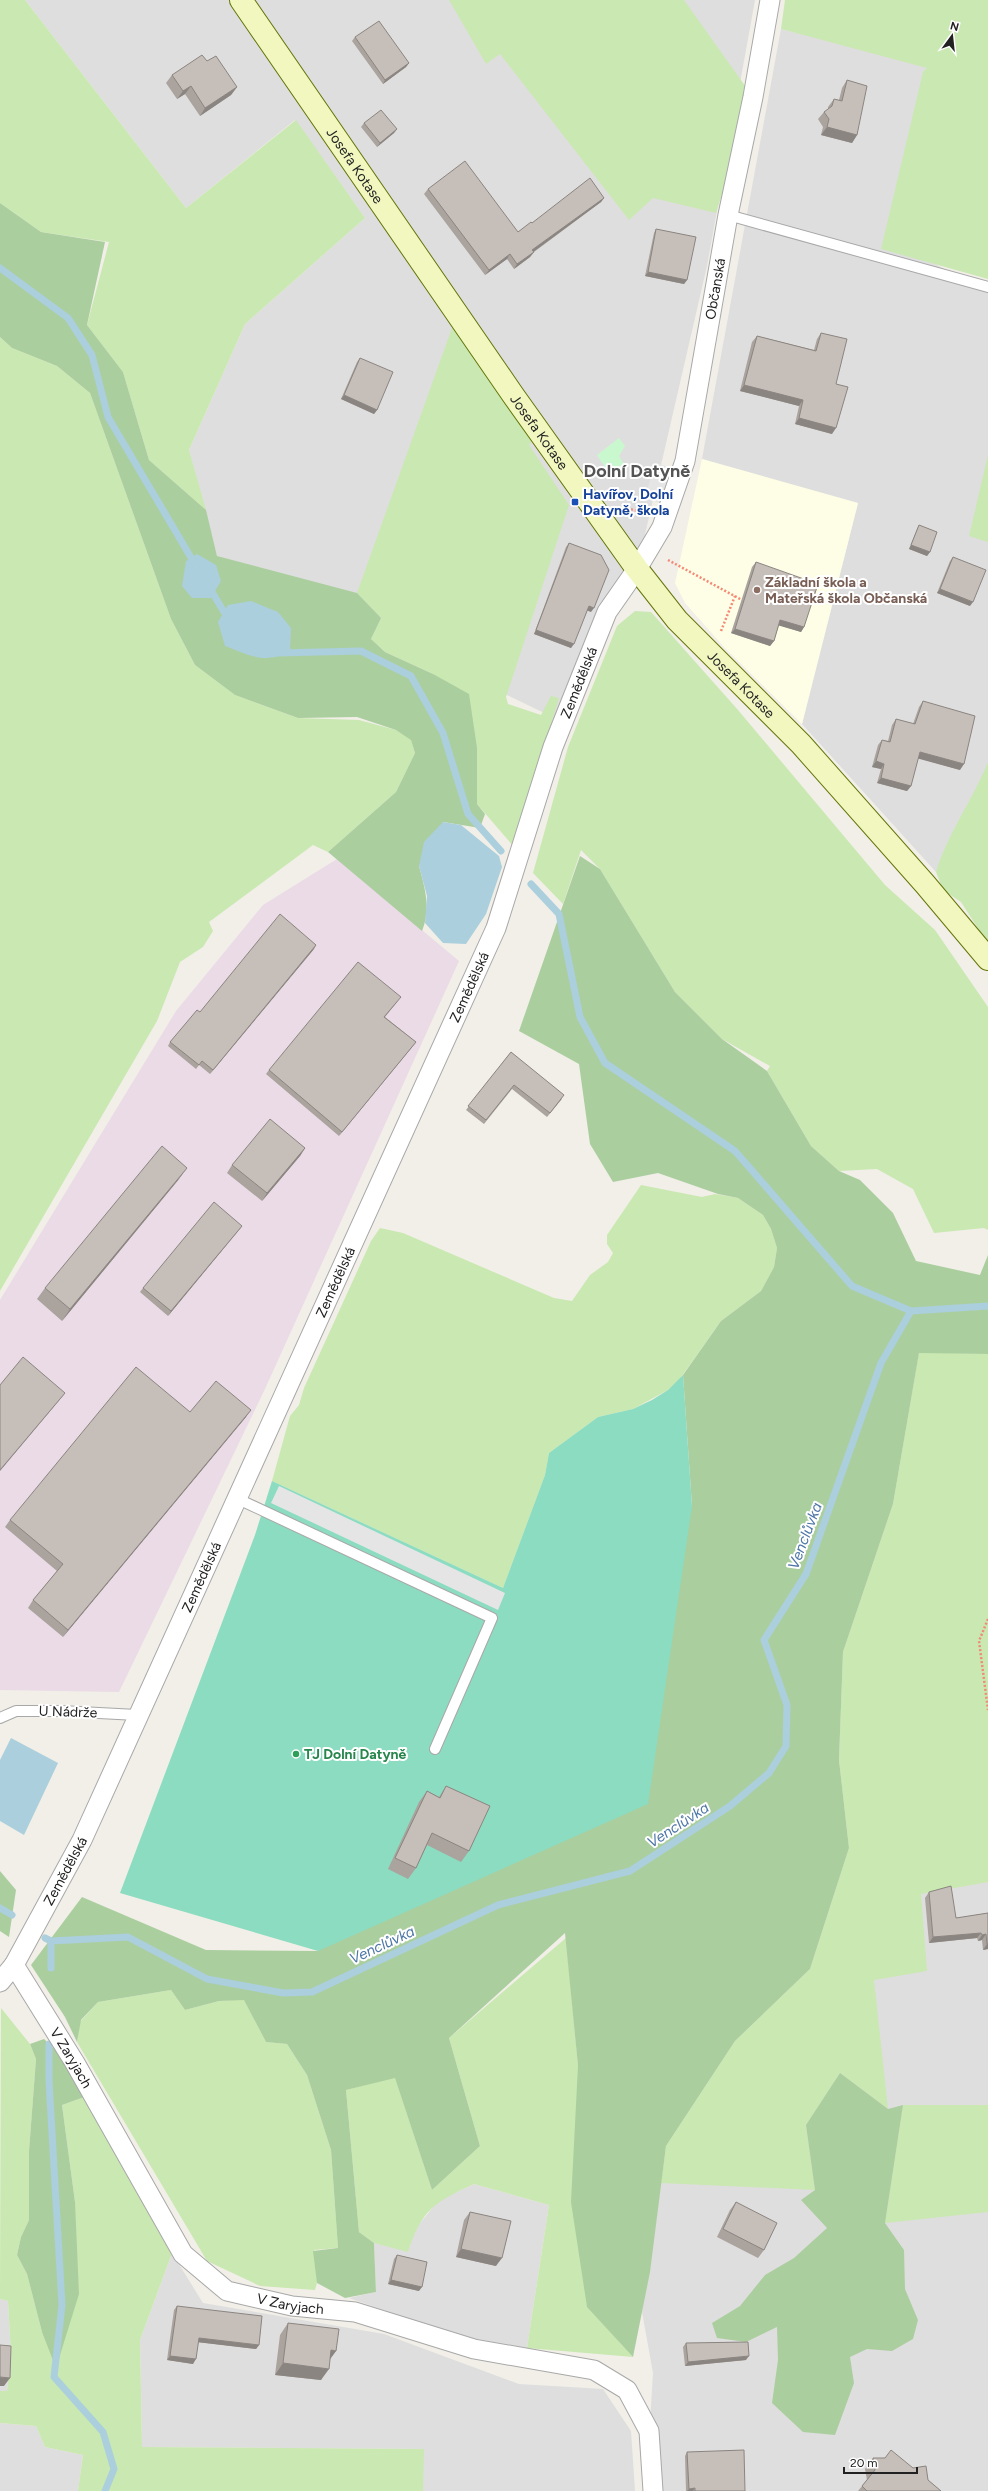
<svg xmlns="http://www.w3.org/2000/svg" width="988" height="2491" font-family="Figtree,sans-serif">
<rect width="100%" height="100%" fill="#f1efe8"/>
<path fill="#dfdede" d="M 25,0 L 755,0 L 707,266 L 637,569 L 563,722 L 217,556 L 189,450 L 245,324 L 365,218 L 295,120 L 186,208 Z
M 781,29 L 930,65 L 890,240 L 988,292 L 988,775 L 936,872 L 802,724 L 858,503 L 702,459 Z
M 988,1685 L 988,2491 L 655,2491 L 650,2423 L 653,2373 L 642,2312 L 661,2183 L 914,1828 Z
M 474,2184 L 549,2205 L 527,2348 L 455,2335 L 349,2298 L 376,2292 L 374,2243 L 408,2251 L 416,2228 L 439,2200 Z
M 172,2253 L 203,2303 L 384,2334 L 519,2384 L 603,2389 L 631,2431 L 635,2491 L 423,2491 L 423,2449 L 142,2447 L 140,2340 Z
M 0,2299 L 8,2301 L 11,2354 L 7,2391 L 0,2391 Z
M 0,2423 L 36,2426 L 45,2447 L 83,2455 L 78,2491 L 0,2491 Z"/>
<path fill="#eadbe6" d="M 337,859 L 459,961 L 264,1391 L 119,1692 L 0,1690 L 0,1300 L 176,1011 L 263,905 Z"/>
<path fill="#fdfee5" d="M 702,459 L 858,503 L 802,724 L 724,647 L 685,603 L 675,583 Z"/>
<path fill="#cae8b1" d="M 0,0 L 25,0 L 186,208 L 296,120 L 365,218 L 245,324 L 189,450 L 206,510 L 149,460 L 123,372 L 87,325 L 109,242 L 41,232 L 0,203 Z
M 449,0 L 684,0 L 753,97 L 716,213 L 653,198 L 629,220 L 500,54 L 486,64 Z
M 785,0 L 988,0 L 988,279 L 881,249 L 923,72 L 927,68 L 781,29 Z
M 453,325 L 533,440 L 529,445 L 569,505 L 506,697 L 508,704 L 541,715 L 551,696 L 559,698 L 514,847 L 477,804 L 477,748 L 433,674 L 385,652 L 371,639 L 381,618 L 357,593 Z
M 0,337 L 12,348 L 57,366 L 90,393 L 171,619 L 195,665 L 235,695 L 298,718 L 359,720 L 396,730 L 411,739 L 415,753 L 396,792 L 328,852 L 313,845 L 209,922 L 213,931 L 203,947 L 180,962 L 157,1021 L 0,1291 Z
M 988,455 L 988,542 L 969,536 Z
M 635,611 L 651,612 L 738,710 L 885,885 L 935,930 L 988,1007 L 988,1230 L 984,1228 L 934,1233 L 913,1189 L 877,1169 L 839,1171 L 811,1146 L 767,1071 L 770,1066 L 722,1039 L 675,992 L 600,869 L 581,850 L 563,904 L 533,873 L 568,747 L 617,626 Z
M 988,762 L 988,944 L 961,902 L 943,890 L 936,872 C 948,833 972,801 988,762 Z
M 641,1185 L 702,1197 L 715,1194 L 738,1198 L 763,1215 L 771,1229 L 777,1248 L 774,1267 L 761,1291 L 721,1321 L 679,1380 L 668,1390 L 633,1409 L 598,1417 L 549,1453 L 545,1475 L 503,1588 L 272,1481 L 290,1416 L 299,1405 L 304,1388 L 371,1241 L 380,1228 L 403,1233 L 554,1298 L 572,1301 L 590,1275 L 608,1262 L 613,1253 L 607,1244 L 607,1235 Z
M 919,1352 L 988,1354 L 988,1882 L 921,1894 L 927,1971 L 874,1980 L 888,2109 L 840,2073 L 806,2125 L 815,2190 L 661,2183 L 666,2146 L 735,2041 L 810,1969 L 849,1848 L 839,1760 L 843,1652 L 893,1504 Z
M 566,1938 L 578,2066 L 587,2306 L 633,2357 L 527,2348 L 549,2205 L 474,2184 C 435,2202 422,2209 408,2252 L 374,2243 L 359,2232 L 346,2090 L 395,2077 L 432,2190 L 480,2146 L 449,2038 Z
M 171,1990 L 185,2010 L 219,2001 L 244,1999 L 266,2042 L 287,2044 L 307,2075 L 331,2150 L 338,2248 L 314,2250 L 318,2279 L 315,2290 L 260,2286 L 207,2261 L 77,2042 L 80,2022 L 98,2002 Z
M 1,2008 L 30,2044 L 36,2059 L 29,2151 L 29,2220 L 21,2237 L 17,2255 L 27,2274 L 42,2332 L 75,2202 L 62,2105 L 87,2096 L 172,2253 L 140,2340 L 142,2447 L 424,2449 L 423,2491 L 78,2491 L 83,2455 L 45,2447 L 36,2426 L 0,2423 L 0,2391 L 7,2391 L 11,2354 L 8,2301 L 0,2299 Z
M 903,2105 L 988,2105 L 988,2212 L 885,2223 Z"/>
<path fill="#abce9f" d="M 0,203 L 41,232 L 105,242 L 87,325 L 123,372 L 149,460 L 206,510 L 217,556 L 357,593 L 381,618 L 371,639 L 385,652 L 433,674 L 469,694 L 477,748 L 477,804 L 485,814 L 480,828 L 443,822 L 419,866 C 425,888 431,909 422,931 L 328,852 L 396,792 L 415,753 L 411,740 L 396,730 L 357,717 L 298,718 L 235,695 L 195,665 L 171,619 L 90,393 L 57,366 L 12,348 L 0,337 Z
M 580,856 L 600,869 L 675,992 L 722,1039 L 767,1071 L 811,1146 L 839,1171 L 860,1180 L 893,1213 L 916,1261 L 980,1275 L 988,1255 L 988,1354 L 919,1353 L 893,1504 L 843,1652 L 839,1760 L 849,1848 L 810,1969 L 735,2041 L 666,2146 L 650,2272 L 633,2357 L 587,2307 L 571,2202 L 578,2066 L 565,1933 L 449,2038 L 480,2146 L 432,2190 L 395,2078 L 346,2090 L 359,2232 L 374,2243 L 376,2292 L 345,2298 L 317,2283 L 313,2251 L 338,2248 L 331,2150 L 307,2075 L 287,2044 L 266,2042 L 244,2000 L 219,2001 L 185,2010 L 171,1990 L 98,2002 L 81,2020 L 77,2042 L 65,2017 L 31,1965 L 82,1897 L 206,1950 L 318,1951 L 692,1506 L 683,1375 L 721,1321 L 761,1291 L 774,1267 L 777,1248 L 771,1229 L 763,1215 L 738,1198 L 718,1194 L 658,1173 L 613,1182 L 590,1144 L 579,1064 L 519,1031 Z
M 0,1871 L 16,1890 L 9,1937 L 0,1931 Z
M 44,2039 L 70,2064 L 87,2096 L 62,2105 L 75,2202 L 79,2294 L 56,2368 L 42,2332 L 27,2274 L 17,2255 L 21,2237 L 29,2220 L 29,2151 L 36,2059 L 30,2044 Z
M 840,2073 L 888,2109 L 903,2105 L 885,2223 L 904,2250 L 905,2289 L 918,2320 L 913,2339 L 892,2351 L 867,2349 L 850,2357 L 854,2383 L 835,2435 L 803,2432 L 772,2403 L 778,2360 L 777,2327 L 746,2342 L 717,2338 L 712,2323 L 740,2306 L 765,2275 L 794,2258 L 827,2228 L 801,2200 L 815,2190 L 806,2125 Z"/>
<path fill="#c9f8cf" d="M 619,438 L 625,446 L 619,456 L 624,464 L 613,472 L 607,470 L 597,455 Z"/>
<path fill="#8bdcc0" d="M 683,1375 L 692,1506 L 648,1804 L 318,1951 L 120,1893 L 255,1535 L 272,1481 L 503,1588 L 545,1475 L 549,1453 L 598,1417 L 633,1409 L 652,1400 L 668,1390 Z"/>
<path fill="#e5e5e5" d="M 655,463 L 682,471 L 669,506 L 645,498 Z
M 279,1486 L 505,1593 L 498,1610 L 271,1503 Z"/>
<path fill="#abcfdc" d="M 197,554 L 216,565 L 221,581 L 211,598 L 192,598 L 182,586 L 186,561 Z
M 251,601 L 278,612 L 291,628 L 290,651 C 266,665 249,655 225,646 L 218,622 L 228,605 Z
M 443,822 L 461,825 L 499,856 L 502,867 L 486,914 L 466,944 L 443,943 L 425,923 L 427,896 L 419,866 L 424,842 Z
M 11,1738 L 58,1763 L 24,1835 L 0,1821 L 0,1760 Z"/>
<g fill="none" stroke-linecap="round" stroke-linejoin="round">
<path stroke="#abcfdc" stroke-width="7" d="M 0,268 L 68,318 L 92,355 L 108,417 L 196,566
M 209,587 L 224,612 L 230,617
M 277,653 L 361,651 L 411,676 L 443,733 L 468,814 L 501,851
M 531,884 L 559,914 L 580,1017 L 605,1063 L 735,1151 L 852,1286 L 911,1311
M 0,1908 L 12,1915
M 45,1938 L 51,1941 L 128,1937 L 207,1979 L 283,1993 L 312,1992 L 498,1905 L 630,1871 L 730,1806 L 769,1773 L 786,1746 L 787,1705 L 764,1640 L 806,1574 L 881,1363 L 911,1311 L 988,1306
M 51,1968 L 51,1941
M 49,2044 L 49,2081 L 62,2305 L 54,2377 L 103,2432 L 114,2469 L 105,2491"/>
<g stroke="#a8a8a8" stroke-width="12">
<path id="lane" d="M 728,215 L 988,287
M 238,1499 L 492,1618 L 435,1749
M 0,1718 L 16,1711 L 61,1711 L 137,1715"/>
</g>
<g stroke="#a8a8a8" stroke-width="21">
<g id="street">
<path id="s1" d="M 14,1965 L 75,2063 L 183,2254 L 227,2291 L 292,2306 L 355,2312 L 474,2349 L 594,2370 L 627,2390 L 649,2431 L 653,2491"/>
<path id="s2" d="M 0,1982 L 14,1965 L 82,1840 L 496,928 L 553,747 L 607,612 L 637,569 L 662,527 L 685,461 L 728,215 L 753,97 L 770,0"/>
</g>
</g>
<g stroke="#65760a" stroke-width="24">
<g id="secondary">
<path id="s3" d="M 241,0 L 513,395 L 637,569 L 677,620 L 801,744 L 925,884 L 988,959"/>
</g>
</g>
<path stroke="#f48976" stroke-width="2.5" stroke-dasharray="2 2" stroke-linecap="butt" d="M 623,508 L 645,512
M 668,560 L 742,600
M 721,631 L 735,596
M 988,1619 L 979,1641 L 988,1710"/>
<use href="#lane" stroke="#fff" stroke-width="10"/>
<use href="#street" stroke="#fff" stroke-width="19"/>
<use href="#secondary" stroke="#f2f7c0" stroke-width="22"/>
</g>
<path fill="#aaa39e" d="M 355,37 L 409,63 L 406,67 L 383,84 L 352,41 Z
M 207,61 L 237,87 L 231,95 L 200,116 L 185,94 L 177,99 L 166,83 L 172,75 Z
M 847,80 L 857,135 L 852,143 L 821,135 L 823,127 L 818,119 L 824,112 L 828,109 L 828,107 L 834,99 L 839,100 L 842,88 Z
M 364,123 L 397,129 L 394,133 L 377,147 L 361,127 Z
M 428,189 L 518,232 L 532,223 L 604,198 L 601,202 L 534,252 L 530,257 L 514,269 L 507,259 L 485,275 L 424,194 Z
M 656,229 L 687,280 L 684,284 L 645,276 L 654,233 Z
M 821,333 L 836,384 L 832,434 L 795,424 L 799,406 L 740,391 L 752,342 L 757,336 L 814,350 L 817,339 Z
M 360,358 L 377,410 L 374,414 L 341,399 L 357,362 Z
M 919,525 L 930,552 L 927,556 L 909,549 L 917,529 Z
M 569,543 L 591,612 L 587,610 L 571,648 L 534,634 L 566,547 Z
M 953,557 L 970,606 L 937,593 L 950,561 Z
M 756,562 L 804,627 L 801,632 L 779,625 L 774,641 L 770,646 L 731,633 L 752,567 Z
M 923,701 L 960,770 L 918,758 L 911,786 L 907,791 L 877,783 L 881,769 L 872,767 L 878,745 L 882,740 L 888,741 L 892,725 L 896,719 L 913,724 L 919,707 Z
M 314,949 L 210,1074 L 199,1065 L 196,1069 L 168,1046 L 170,1042 L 200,1012 Z
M 398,1001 L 385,1017 L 416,1042 L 339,1136 L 266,1074 L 269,1070 Z
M 511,1052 L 562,1099 L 547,1117 L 512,1089 L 484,1124 L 466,1110 Z
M 305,1148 L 300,1156 L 262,1201 L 227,1173 L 232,1165 Z
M 179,1179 L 62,1321 L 37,1299 L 45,1288 Z
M 242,1226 L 168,1316 L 140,1292 L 143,1288 Z
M 190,1412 L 246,1417 L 63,1637 L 28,1608 L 33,1600 L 57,1571 L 5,1527 L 10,1520 Z
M 446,1786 L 469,1851 L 461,1862 L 427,1845 L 416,1868 L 408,1879 L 388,1869 L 419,1802 L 427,1791 L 439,1797 Z
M 929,1892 L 956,1918 L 988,1913 L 988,1949 L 983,1950 L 982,1940 L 978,1941 L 977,1938 L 929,1943 L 925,1898 Z
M 736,2202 L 764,2250 L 758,2258 L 717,2237 L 730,2210 Z
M 470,2212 L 496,2266 L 456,2257 L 464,2220 Z
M 397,2255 L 419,2291 L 388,2284 L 394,2259 Z
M 177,2306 L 259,2345 L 256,2349 L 198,2342 L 193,2364 L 167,2360 L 174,2310 Z
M 288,2323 L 336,2351 L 330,2359 L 321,2380 L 275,2375 L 280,2335 Z
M 686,2343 L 746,2360 L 685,2366 L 683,2347 Z
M 687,2452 L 745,2491 L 686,2491 L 685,2456 Z
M 873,2458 L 928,2480 L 941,2491 L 858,2491 L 867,2480 L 865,2469 Z"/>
<path fill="#8b8581" d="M 409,63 L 406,67 L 383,84 L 385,80 Z
M 191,86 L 185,94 L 177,99 L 183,91 Z
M 237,87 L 231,95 L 200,116 L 205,108 Z
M 827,127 L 857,135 L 852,143 L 821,135 Z
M 397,129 L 394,133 L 377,147 L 380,143 Z
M 604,198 L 601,202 L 529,255 L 532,250 Z
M 534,252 L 530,257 L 514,269 L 517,264 Z
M 510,254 L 507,259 L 485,275 L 489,270 Z
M 648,272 L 687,280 L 684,284 L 645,276 Z
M 744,385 L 803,400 L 799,406 L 740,391 Z
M 344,395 L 377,410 L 374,414 L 341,399 Z
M 799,418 L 836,428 L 832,434 L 795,424 Z
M 911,545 L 930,552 L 927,556 L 909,549 Z
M 940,589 L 973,602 L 970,606 L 937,593 Z
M 589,606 L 594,608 L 591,612 L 586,610 Z
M 780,620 L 804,627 L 801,632 L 777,625 Z
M 735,629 L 774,641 L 770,646 L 731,633 Z
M 536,630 L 574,644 L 571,648 L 534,634 Z
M 920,752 L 964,764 L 960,770 L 916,758 Z
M 876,761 L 884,764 L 881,769 L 872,767 Z
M 881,778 L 911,786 L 907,791 L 877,783 Z
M 316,945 L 314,949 L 210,1074 L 213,1070 Z
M 416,1042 L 413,1046 L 339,1136 L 342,1132 Z
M 305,1148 L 300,1156 L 262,1201 L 267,1193 Z
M 187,1168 L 179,1179 L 62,1321 L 70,1309 Z
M 242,1226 L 239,1230 L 168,1316 L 171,1311 Z
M 65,1393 L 62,1397 L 0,1471 L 0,1470 Z
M 251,1410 L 246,1417 L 63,1637 L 68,1630 Z
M 981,1933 L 977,1938 L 929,1943 L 933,1937 Z
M 986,1934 L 982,1940 L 978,1941 L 982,1935 Z
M 987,1944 L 988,1944 L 988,1949 L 983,1950 Z
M 461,2249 L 502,2258 L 496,2266 L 456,2257 Z
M 391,2280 L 422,2287 L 419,2291 L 388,2284 Z
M 199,2338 L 259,2345 L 256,2349 L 196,2342 Z
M 331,2350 L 336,2351 L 328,2362 Z
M 170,2356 L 196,2359 L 193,2364 L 167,2360 Z
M 749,2356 L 746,2360 L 685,2366 L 688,2362 Z
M 283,2363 L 329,2369 L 321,2380 L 275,2375 Z
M 0,2377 L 10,2378 L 4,2386 L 0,2386 Z
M 695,2488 L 693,2491 L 687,2491 L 689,2489 Z"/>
<path fill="#c6beb8" stroke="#8b8581" d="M 379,21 L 409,63 L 385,80 L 355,37 Z
M 202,55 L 207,61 L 216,56 L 237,87 L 205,108 L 191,86 L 183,91 L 172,75 Z
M 847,80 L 867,86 L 857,135 L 827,127 L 829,119 L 824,112 L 832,106 L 834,99 L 842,101 Z
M 381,110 L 397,129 L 380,143 L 364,123 Z
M 465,161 L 518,232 L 531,222 L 532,223 L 590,178 L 604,198 L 532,250 L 534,252 L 517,264 L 510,254 L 489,270 L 428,189 Z
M 656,229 L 696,237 L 687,280 L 648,272 Z
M 821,333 L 847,339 L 836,384 L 848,387 L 836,428 L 799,418 L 803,400 L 744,385 L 757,336 L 816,351 Z
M 360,358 L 393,372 L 377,410 L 344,395 Z
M 919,525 L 937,532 L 930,552 L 911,545 Z
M 569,543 L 601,555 L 609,570 L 594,608 L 589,606 L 574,644 L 536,630 Z
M 953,557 L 986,570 L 973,602 L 940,589 Z
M 756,562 L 818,584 L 804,627 L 780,620 L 774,641 L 735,629 Z
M 923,701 L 975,716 L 964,764 L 920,752 L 911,786 L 881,778 L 884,764 L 876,761 L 882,740 L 890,742 L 896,719 L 915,724 Z
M 280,914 L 316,945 L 213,1070 L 202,1061 L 199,1065 L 170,1042 L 197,1010 L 200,1012 Z
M 358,962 L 401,997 L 384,1017 L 416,1042 L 342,1132 L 269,1070 Z
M 511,1052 L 564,1095 L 550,1113 L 514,1085 L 486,1120 L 468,1106 Z
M 270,1119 L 305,1148 L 267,1193 L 232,1165 Z
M 162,1146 L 187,1168 L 70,1309 L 45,1288 Z
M 214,1202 L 242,1226 L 171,1311 L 143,1288 Z
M 23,1357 L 65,1393 L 0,1470 L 0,1385 Z
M 136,1367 L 190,1412 L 216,1381 L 251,1410 L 68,1630 L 33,1600 L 63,1564 L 10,1520 Z
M 446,1786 L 490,1806 L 469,1851 L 432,1833 L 416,1868 L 395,1858 L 427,1791 L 440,1798 Z
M 951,1886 L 956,1918 L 988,1913 L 988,1944 L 987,1944 L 986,1934 L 982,1935 L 981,1933 L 933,1937 L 929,1892 Z
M 736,2202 L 777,2223 L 764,2250 L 723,2229 Z
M 470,2212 L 511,2221 L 502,2258 L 461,2249 Z
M 397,2255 L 427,2262 L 422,2287 L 391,2280 Z
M 177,2306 L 262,2316 L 259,2345 L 199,2338 L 196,2359 L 170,2356 Z
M 288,2323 L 339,2329 L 336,2351 L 331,2350 L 329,2369 L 283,2363 Z
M 748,2342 L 749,2356 L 688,2362 L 686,2343 Z
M 0,2345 L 11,2346 L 10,2378 L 0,2377 Z
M 744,2450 L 745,2491 L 695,2491 L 695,2488 L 689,2489 L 687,2452 Z
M 891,2450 L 913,2468 L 926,2466 L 928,2480 L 941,2491 L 867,2491 L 862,2486 L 875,2470 L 873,2458 L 885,2458 Z"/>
<rect fill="#1a4fb4" stroke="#fff" stroke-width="1.5" x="571" y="498" width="8" height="8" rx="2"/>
<circle fill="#8d6e63" stroke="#fff" stroke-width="1.5" cx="757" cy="590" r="4"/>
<circle fill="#2e9e5b" stroke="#fff" stroke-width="1.5" cx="296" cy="1754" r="4"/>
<g text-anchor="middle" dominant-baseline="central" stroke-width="4" stroke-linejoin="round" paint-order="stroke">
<g font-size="14" fill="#212121" stroke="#fff">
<text stroke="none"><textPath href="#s3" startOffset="201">Josefa Kotase</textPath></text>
<text stroke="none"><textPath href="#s2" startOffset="1847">Občanská</textPath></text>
<text stroke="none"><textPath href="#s3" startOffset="525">Josefa Kotase</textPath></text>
<text stroke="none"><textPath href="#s2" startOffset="1425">Zemědělská</textPath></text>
<text stroke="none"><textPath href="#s3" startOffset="849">Josefa Kotase</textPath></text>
<text stroke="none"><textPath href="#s2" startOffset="1101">Zemědělská</textPath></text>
<text stroke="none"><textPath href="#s2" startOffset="777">Zemědělská</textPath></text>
<text stroke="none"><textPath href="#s2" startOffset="453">Zemědělská</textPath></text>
<text transform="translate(68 1712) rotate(2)">U Nádrže</text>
<text stroke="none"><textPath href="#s2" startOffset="129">Zemědělská</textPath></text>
<text stroke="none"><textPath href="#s1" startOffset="109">V Zaryjach</textPath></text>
<text stroke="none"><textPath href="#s1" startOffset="457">V Zaryjach</textPath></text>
</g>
<g font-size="14" font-weight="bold" fill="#164399" stroke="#fff" text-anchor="start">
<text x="583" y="494">Havířov, Dolní<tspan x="583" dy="16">Datyně, škola</tspan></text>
</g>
<g font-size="14" font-weight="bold" fill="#785e54" stroke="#fff" text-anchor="start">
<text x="765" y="582">Základní škola a<tspan x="765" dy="16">Mateřská škola Občanská</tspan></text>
</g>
<g font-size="14" font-weight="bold" fill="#27864d" stroke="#fff" text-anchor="start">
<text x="304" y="1754">TJ Dolní Datyně</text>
</g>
<g font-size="15" font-style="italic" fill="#4e76a6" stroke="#fff">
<text transform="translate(805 1536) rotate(-69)">Venclůvka</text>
<text transform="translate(678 1825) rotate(-33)">Venclůvka</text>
<text transform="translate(382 1945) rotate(-25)">Venclůvka</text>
</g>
<g font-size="18" font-weight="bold" fill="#545454" stroke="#fff">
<text x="637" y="471">Dolní Datyně</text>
</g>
</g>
<g transform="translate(952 36) rotate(15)" stroke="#ffffff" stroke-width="3" paint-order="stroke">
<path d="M0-3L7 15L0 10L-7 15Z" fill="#212121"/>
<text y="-6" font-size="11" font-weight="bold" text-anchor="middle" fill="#212121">N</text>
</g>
<path d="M844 2467v6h73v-6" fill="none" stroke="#212121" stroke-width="2"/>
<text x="850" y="2467" font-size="12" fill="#212121" stroke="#ffffff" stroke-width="3" paint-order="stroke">20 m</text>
</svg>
